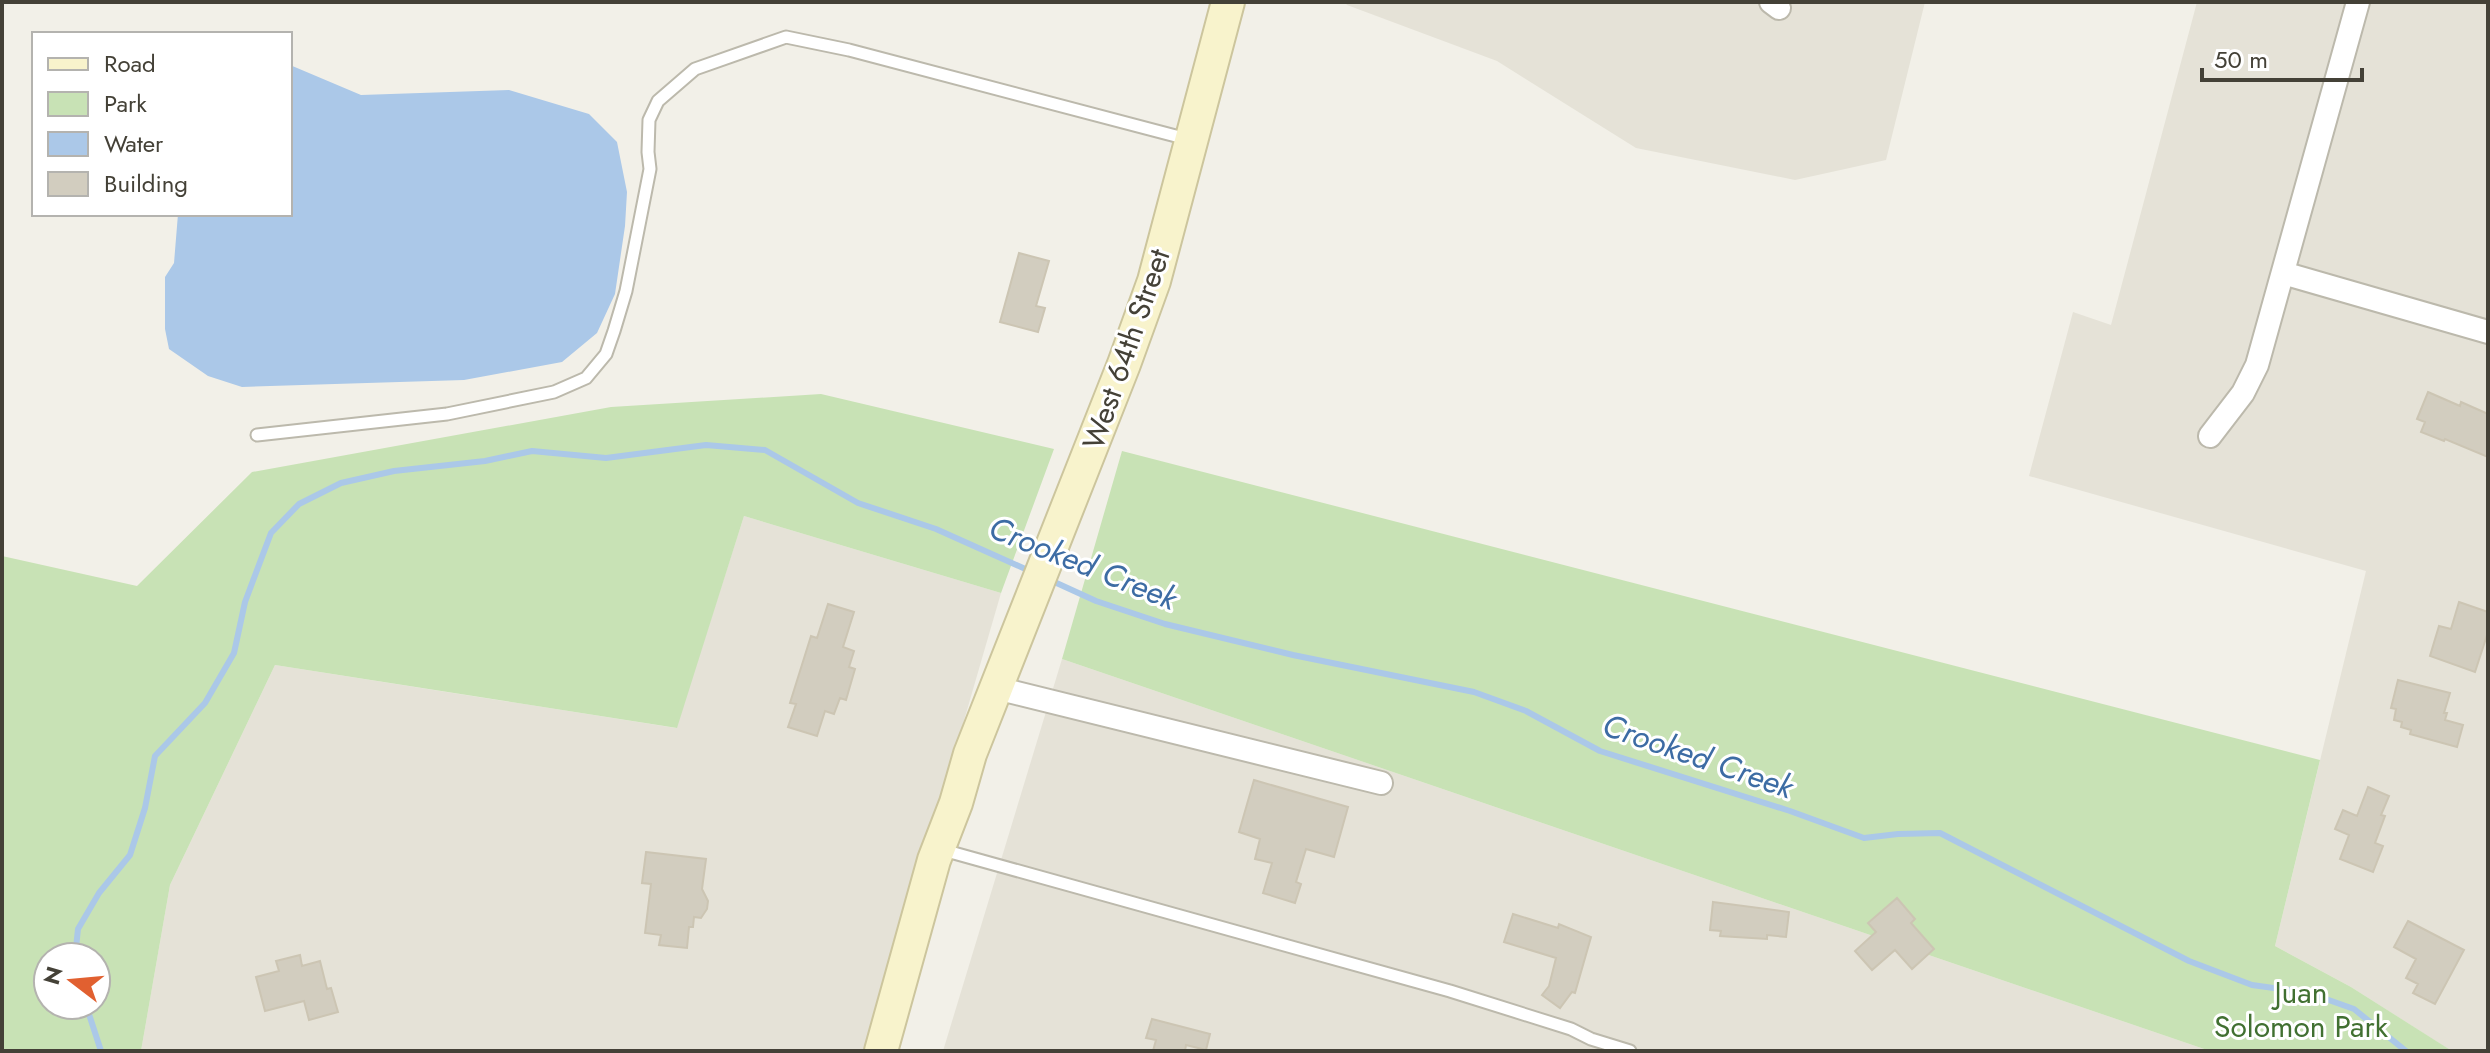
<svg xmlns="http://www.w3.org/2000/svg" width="2490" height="1053" font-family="Jost,sans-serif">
<rect width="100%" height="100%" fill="#f2f0e8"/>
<path fill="#e5e2d7" d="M 1345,2 L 1925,2 L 1886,160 L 1795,180 L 1636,148 L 1497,61 L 1347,5 Z
M 2197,2 L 2488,2 L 2488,1051 L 2450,1050 L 2351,987 L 2275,946 L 2366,571 L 2029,476 L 2073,312 L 2111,325 Z
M 744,516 L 1001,593 L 868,1051 L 141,1051 L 170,885 L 275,665 L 676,728 Z
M 1062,659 L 2210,1051 L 943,1051 Z"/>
<path fill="#c8e2b5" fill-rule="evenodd" d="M 821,394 L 1054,449 L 1001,593 L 744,516 L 677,728 L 275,665 L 170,885 L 141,1051 L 2,1051 L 2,556 L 137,586 L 252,472 L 611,407 ZM 48,957 L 96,957 L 96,1005 L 48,1005 Z
M 1122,451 L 2320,760 L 2275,946 L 2351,987 L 2452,1051 L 2210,1051 L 1062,659 Z"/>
<path fill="#abc8e8" d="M 290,65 L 361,95 L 509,90 L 589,114 L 617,142 L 627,192 L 625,226 L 615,294 L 597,333 L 562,362 L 464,380 L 242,387 L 208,376 L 169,349 L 165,329 L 165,277 L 174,263 L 178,214 L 290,214 Z"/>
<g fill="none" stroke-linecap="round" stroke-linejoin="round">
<path stroke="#abc8e8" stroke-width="6" d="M 1050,580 L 1096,601 L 1165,624 L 1293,655 L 1474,692 L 1526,711 L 1600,751 L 1790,811 L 1864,838 L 1898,834 L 1940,833 L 2189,961 L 2252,985 L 2309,993 L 2354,1009 L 2406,1051
M 75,957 L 78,929 L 99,893 L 130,855 L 145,808 L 155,756 L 205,703 L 234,653 L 245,602 L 271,533 L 299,504 L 341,483 L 394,471 L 485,461 L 532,451 L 606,458 L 706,445 L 765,450 L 858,503 L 936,529 L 1032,572
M 86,1005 L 101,1051"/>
</g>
<path fill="#d2cdbf" stroke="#ccc5b3" stroke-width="2" d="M 1019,253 L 1049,261 L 1036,306 L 1045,308 L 1038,332 L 1000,322 Z
M 2428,392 L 2460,406 L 2461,402 L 2488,414 L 2488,457 L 2445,439 L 2444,441 L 2421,432 L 2425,422 L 2417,419 Z
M 2459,602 L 2488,612 L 2488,632 L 2475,672 L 2430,656 L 2439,626 L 2451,629 Z
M 828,604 L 854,612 L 843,647 L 854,651 L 849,667 L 855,669 L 846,700 L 840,698 L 834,714 L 825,711 L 817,736 L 788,727 L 796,704 L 790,703 L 811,636 L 817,638 Z
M 2398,680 L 2450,693 L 2444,713 L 2447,713 L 2445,720 L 2463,725 L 2457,747 L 2410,734 L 2411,730 L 2401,727 L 2402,722 L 2394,720 L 2396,709 L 2391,708 Z
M 1254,780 L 1348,807 L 1334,857 L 1306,849 L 1296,882 L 1301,884 L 1295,903 L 1263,893 L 1272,863 L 1255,859 L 1260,839 L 1239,832 Z
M 2368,787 L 2389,796 L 2381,815 L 2385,816 L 2375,843 L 2383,846 L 2373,872 L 2340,859 L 2349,835 L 2335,829 L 2343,810 L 2357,816 Z
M 646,852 L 706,859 L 702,889 L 708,901 L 707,909 L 701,918 L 694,917 L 693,927 L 689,927 L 687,948 L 659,945 L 661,935 L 645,933 L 651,884 L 642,883 Z
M 1897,898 L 1915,919 L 1911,923 L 1934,949 L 1912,969 L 1895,950 L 1872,970 L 1855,951 L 1876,932 L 1868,923 Z
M 1713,902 L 1789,912 L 1786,937 L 1767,935 L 1767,939 L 1720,936 L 1721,931 L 1710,930 Z
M 1513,914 L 1558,928 L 1559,924 L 1591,937 L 1575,993 L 1572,992 L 1560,1008 L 1542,995 L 1549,986 L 1556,958 L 1504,942 Z
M 2408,921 L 2464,950 L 2435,1004 L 2413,993 L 2418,984 L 2406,978 L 2416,959 L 2394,947 Z
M 300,955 L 302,966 L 320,961 L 327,989 L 331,988 L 338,1012 L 309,1020 L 304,1001 L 265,1011 L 256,977 L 279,971 L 276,961 Z
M 1152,1019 L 1210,1034 L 1206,1050 L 1186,1045 L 1185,1051 L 1153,1051 L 1156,1040 L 1146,1038 Z"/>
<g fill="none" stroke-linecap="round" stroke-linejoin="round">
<g stroke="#bcb9ac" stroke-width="15">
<path id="lane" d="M 257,435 L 447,414 L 554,392 L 586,378 L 606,354 L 614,331 L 626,291 L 650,169 L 648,152 L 649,120 L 658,101 L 695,69 L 786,37 L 849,50 L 1191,140
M 943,850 L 1450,991 L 1571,1029 L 1591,1039 L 1630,1051"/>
</g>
<g stroke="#bcb9ac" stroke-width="26">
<path id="street" d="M 1771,2 L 1779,8
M 2283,273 L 2488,332
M 2210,436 L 2243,393 L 2257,365 L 2358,2
M 996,688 L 1381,783"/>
</g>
<g stroke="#ccc59d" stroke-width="36">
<path id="secondary" d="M 881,1051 L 934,860 L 956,803 L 970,754 L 1124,364 L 1154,281 L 1228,2"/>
</g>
<use href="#lane" stroke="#fff" stroke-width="11"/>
<use href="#street" stroke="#fff" stroke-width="22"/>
<use href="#secondary" stroke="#f8f3cc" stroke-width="32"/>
</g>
<g text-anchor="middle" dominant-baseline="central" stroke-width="6" stroke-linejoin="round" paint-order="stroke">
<g font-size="30" fill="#444137" stroke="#fff">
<text transform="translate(1126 349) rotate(-71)">West 64th Street</text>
</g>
<g font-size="30" fill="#417031" stroke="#fff">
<text x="2301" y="992">Juan<tspan x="2301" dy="34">Solomon Park</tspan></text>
</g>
<g font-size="32" font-style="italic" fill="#3d6ca4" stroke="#fff">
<text transform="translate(1083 563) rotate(22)">Crooked Creek</text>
<text transform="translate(1698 756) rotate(19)">Crooked Creek</text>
</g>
</g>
<rect width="2490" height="1053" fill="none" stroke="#444137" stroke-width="8"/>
<rect x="32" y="32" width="260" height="184" fill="#ffffff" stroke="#b4b3af" stroke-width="2"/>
<rect x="48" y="58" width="40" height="12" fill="#f8f3cc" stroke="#b4b3af" stroke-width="2"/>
<text x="104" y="72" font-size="24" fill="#444137">Road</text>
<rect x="48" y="92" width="40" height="24" fill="#c8e2b5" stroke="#b4b3af" stroke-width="2"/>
<text x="104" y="112" font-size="24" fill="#444137">Park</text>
<rect x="48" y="132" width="40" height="24" fill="#abc8e8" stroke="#b4b3af" stroke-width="2"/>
<text x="104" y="152" font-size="24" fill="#444137">Water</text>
<rect x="48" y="172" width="40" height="24" fill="#d2cdbf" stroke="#b4b3af" stroke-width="2"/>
<text x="104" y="192" font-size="24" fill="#444137">Building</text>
<g transform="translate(72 981) rotate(286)"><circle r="38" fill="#ffffff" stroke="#b4b3af" stroke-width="2"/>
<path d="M0-6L14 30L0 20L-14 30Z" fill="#e16030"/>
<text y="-12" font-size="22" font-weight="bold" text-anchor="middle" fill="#444137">N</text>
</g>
<path d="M2202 68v12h160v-12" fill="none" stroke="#444137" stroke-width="4"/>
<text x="2214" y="68" font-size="24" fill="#444137" stroke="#ffffff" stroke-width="6" paint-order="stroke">50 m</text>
</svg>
